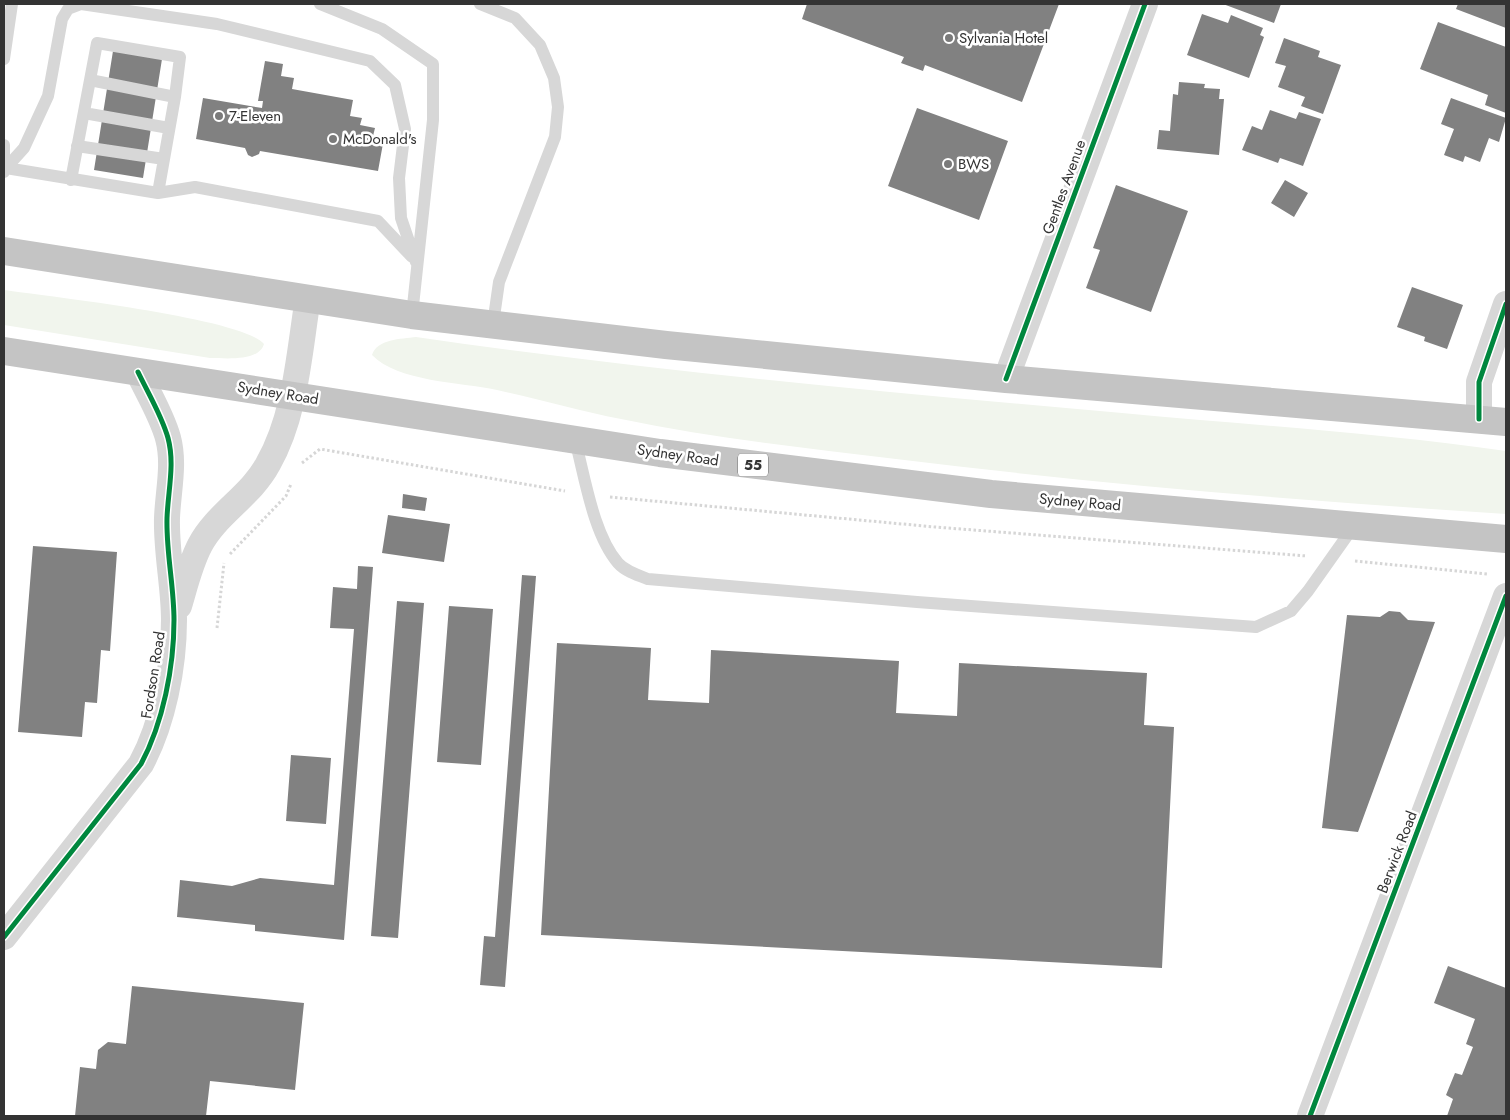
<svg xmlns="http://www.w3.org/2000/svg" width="1510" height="1120" font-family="Jost,sans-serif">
<rect width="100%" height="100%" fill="#fff"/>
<path fill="#f1f5ed" d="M 4,290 C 46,296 243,318 264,344 C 259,362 225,358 210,358 L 4,325 Z
M 416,337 C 650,371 886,392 1122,413 C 1251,425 1379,433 1506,451 L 1506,514 C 1302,501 1099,484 896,459 C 804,448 712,438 621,419 C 580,411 539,399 497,390 C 460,382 398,382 372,355 C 377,339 401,339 416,337 Z"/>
<path fill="#818181" d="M 807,4 L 1059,4 L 1022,102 L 925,65 L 923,71 L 901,63 L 904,57 L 802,19 Z
M 1223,4 L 1281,4 L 1274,23 Z
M 1458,4 L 1506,4 L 1506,28 L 1456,9 Z
M 1202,14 L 1228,23 L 1231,15 L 1263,28 L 1260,35 L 1264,37 L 1249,78 L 1187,55 Z
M 1438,22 L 1506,47 L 1506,113 L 1485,105 L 1488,95 L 1420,69 Z
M 1284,38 L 1320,51 L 1318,57 L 1341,65 L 1323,114 L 1301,106 L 1305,97 L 1278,87 L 1286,66 L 1275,63 Z
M 113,51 L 162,59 L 143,178 L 94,170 Z
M 265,61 L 283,64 L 281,76 L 294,78 L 292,89 L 353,100 L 350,116 L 362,118 L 360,125 L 375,128 L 373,136 L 384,138 L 378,171 L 260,151 L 259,154 L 252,157 L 248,155 L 245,148 L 196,139 L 203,98 L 262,108 L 263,101 L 258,101 Z
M 1179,82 L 1205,84 L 1204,88 L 1220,89 L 1219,99 L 1224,99 L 1219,155 L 1157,149 L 1159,130 L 1170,131 L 1173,94 L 1178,95 Z
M 1451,98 L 1506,118 L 1499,142 L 1489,138 L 1480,162 L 1465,156 L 1463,162 L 1444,155 L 1454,129 L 1441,124 Z
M 917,108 L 1008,141 L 979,220 L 888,186 Z
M 1270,110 L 1296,119 L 1299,112 L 1321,119 L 1303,166 L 1280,158 L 1278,163 L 1242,150 L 1252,126 L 1262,130 Z
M 1285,180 L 1308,193 L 1294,217 L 1271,203 Z
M 1116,185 L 1188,211 L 1151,312 L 1086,288 L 1100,250 L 1093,248 Z
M 1412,287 L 1463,305 L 1447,349 L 1424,341 L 1425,337 L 1397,327 Z
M 403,494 L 427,498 L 425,511 L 402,508 Z
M 388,515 L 450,524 L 444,562 L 382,553 Z
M 33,546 L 117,552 L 110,651 L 101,650 L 97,703 L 85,702 L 82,737 L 18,732 Z
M 358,566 L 373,567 L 344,940 L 255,931 L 255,925 L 177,917 L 180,880 L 232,886 L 260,878 L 334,885 L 354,629 L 330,628 L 333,587 L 357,589 Z
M 522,575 L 536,576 L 505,987 L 480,985 L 484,936 L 495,937 Z
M 397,601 L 424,603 L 398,938 L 371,936 Z
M 449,606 L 493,609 L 481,765 L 437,762 Z
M 1389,611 L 1400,612 L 1408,620 L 1435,622 L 1358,832 L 1322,828 L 1347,615 L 1380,617 Z
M 557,643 L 651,648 L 648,700 L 709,703 L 711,650 L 899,661 L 896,713 L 957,716 L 959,663 L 1147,673 L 1144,725 L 1174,727 L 1162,968 L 541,935 Z
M 291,755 L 331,758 L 326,824 L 286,821 Z
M 1448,966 L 1506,988 L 1506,1116 L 1447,1116 L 1453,1099 L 1446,1095 L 1455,1073 L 1462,1075 L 1473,1047 L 1466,1044 L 1475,1019 L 1434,1003 Z
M 132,986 L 304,1003 L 295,1090 L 210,1081 L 206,1116 L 75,1116 L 80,1067 L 96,1069 L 98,1050 L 108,1042 L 126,1044 Z"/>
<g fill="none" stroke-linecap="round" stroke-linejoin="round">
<path stroke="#d6d6d6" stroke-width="3" stroke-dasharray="2.5 2.5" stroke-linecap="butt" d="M 302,463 L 320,449 L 565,491
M 610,497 L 935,527 L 1307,556
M 230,554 L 286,496 L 291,484
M 1355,561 L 1488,574
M 217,628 L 224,563"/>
<path stroke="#d7d7d7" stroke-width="12" d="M 320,4 L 382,29 L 433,64 L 433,120 L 412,315
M 480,4 L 515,18 L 540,45 L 554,78 L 558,107 L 555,137 L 499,282 L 493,324
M 4,59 L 12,4
M 90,80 L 97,43 L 180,57 L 175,97
M 84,113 L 169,128
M 4,145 L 4,172
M 77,146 L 164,159
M 6,168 L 24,148 L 48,96 L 62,19 L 68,9 L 81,4 L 217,24 L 370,61 L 395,85 L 405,129 L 399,178 L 401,218 L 416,262
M 6,168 L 158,193 L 195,187 L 378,221 L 412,257
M 71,180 L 90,80 L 175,97 L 158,193
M 575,440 C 585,477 593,534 618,563 C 625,571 637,575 648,579 L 917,602 L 1256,627 L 1291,611 L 1308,591 L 1354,526"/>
<path stroke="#d7d7d7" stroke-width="26" d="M 1006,379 L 1145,4
M 1479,419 L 1479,382 L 1506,304
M 179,606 C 185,586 190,564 200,545 C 216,514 251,496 268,464 C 296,415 299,353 308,298
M 4,937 L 141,764 C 163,723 174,667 174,620 C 174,586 166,552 167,518 C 168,491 175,464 168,438 C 162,416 148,393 138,372
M 1310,1116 L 1506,596"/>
<path stroke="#c4c4c4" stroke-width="28" d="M 4,251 L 412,315 L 666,345 L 1006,379 L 1506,422
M 4,351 L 660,453 L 991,494 L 1506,539"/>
<g stroke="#fff" stroke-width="8">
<path id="cycleway" d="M 1006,379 L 1145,4
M 1479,419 L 1479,382 L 1506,304
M 4,937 L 141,764 C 163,723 174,667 174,620 C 174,586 166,552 167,518 C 168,491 175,464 168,438 C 162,416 148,393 138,372
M 1310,1116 L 1506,596"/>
</g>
<use href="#cycleway" stroke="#00873e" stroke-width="5"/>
</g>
<g fill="#7a7a7a" stroke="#fff" stroke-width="2">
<circle cx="949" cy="38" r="5"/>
<circle cx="219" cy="116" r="5"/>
<circle cx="333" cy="139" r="5"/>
<circle cx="948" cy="164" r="5"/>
</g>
<g text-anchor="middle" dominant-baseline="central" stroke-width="5" stroke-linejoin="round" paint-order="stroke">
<rect fill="#fff" stroke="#707070" stroke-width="1" x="738" y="453.5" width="30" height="23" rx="4"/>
<g font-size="14" font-weight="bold" fill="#333">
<text x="753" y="465">55</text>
</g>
<g font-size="15" fill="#333" stroke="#fff" text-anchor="start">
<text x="959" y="38">Sylvania Hotel</text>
<text x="229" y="116">7-Eleven</text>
<text x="343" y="139">McDonald's</text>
<text x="958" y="164">BWS</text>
</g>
<g font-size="15" fill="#333" stroke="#fff">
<text transform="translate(1064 187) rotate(-70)">Gentles Avenue</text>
<text transform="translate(278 393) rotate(9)">Sydney Road</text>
<text transform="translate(678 455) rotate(8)">Sydney Road</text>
<text transform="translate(1080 502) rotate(5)">Sydney Road</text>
<text transform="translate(153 675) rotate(-81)">Fordson Road</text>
<text transform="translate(1397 852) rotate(-69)">Berwick Road</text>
</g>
</g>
<rect width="1510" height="1120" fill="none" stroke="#333333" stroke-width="10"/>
</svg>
